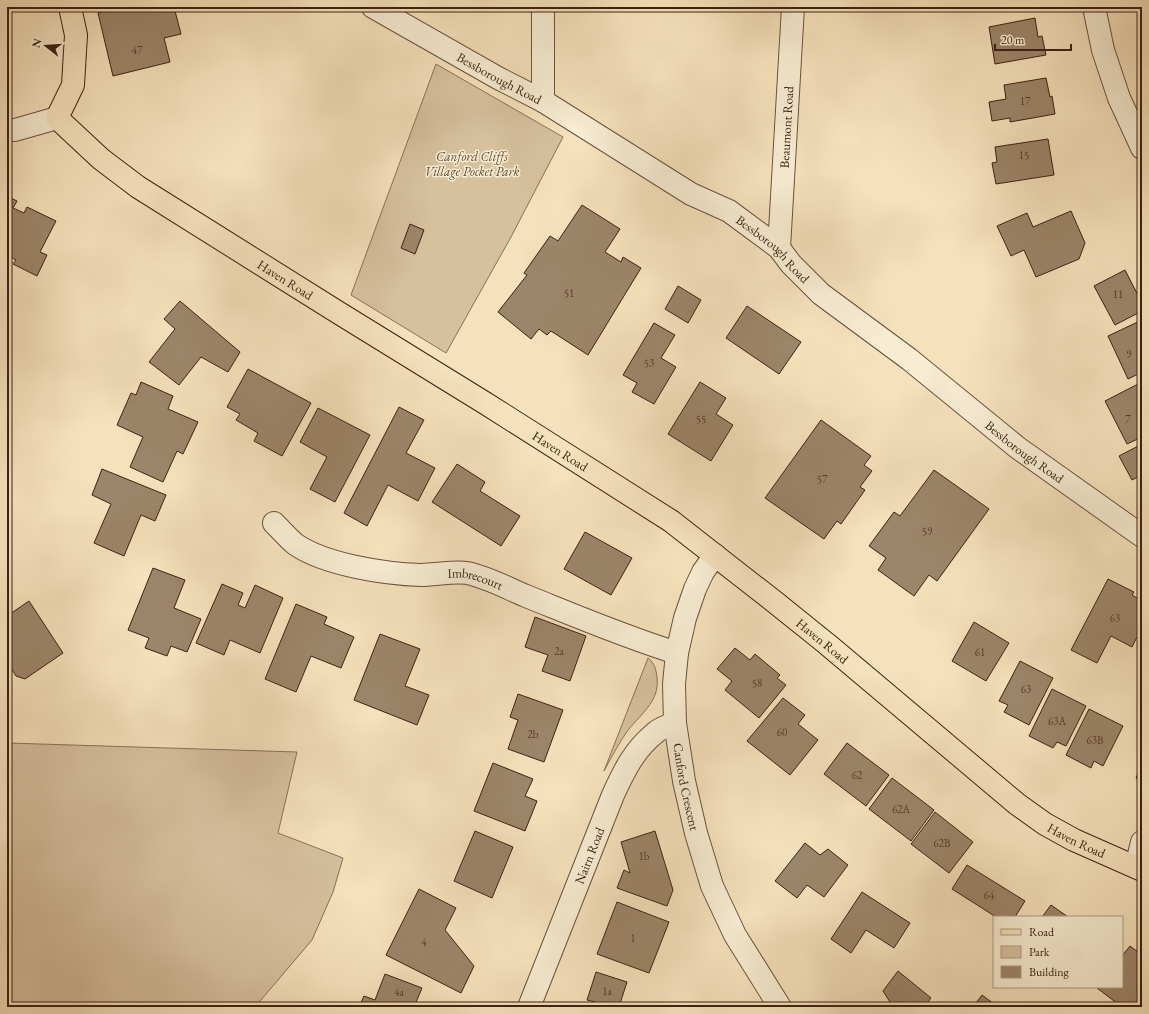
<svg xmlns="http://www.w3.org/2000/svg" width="1149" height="1014" font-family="'EB Garamond',serif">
<rect width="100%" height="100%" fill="#f5e1bb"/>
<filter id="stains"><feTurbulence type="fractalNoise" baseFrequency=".005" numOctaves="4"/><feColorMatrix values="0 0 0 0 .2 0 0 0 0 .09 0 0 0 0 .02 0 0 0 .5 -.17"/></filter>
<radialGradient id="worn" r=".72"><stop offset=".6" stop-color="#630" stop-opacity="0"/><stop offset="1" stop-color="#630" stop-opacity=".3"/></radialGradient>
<path fill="#d6c09e" stroke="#897058" d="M 436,64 L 563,137 L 511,237 L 446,353 L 351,295 Z
M 648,658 C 655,664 656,669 657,678 C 660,702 639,715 626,733 C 618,745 611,758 604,771 Z
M 7,743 L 297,752 L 278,833 L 343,858 L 333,892 L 312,940 L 255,1007 L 7,1007 Z"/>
<path fill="#9c856a" stroke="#3c2113" d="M 108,7 L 174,7 L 181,34 L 164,38 L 170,62 L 113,76 L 98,13 L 109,10 Z
M 986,7 L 1032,7 L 1032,8 L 987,11 Z
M 1035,18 L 1038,37 L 1042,36 L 1046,55 L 995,64 L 989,27 Z
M 1046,78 L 1050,97 L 1052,96 L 1055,114 L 1010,122 L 1010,118 L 992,121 L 989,102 L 1006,99 L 1004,85 Z
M 1048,139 L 1054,175 L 996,184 L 992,163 L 997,162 L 995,147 Z
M 7,196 L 17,201 L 13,208 L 24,213 L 27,207 L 56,221 L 40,252 L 47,255 L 37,276 L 13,264 L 16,260 L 7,255 Z
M 582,205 L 620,229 L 605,252 L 621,262 L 623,257 L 641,268 L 588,355 L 551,331 L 547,335 L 539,329 L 531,339 L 498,312 L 527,275 L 524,273 L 550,236 L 558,241 Z
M 1071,211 L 1085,243 L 1079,259 L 1036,277 L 1024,250 L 1011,256 L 997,226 L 1027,213 L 1033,227 Z
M 410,224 L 424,230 L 415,254 L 401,248 Z
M 1125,270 L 1142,303 L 1142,311 L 1115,325 L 1094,286 Z
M 678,286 L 701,300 L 688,323 L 665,309 Z
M 180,301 L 240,352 L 228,372 L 201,357 L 179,385 L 149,362 L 175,329 L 164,319 Z
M 747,306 L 801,342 L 779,374 L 726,338 Z
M 1142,320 L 1142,372 L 1128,379 L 1108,336 Z
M 654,323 L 675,335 L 661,358 L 676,367 L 654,404 L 632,392 L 637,383 L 623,375 Z
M 248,369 L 311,403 L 282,456 L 254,441 L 258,433 L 236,420 L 240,414 L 227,407 Z
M 141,382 L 173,396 L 168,409 L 198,422 L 183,454 L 177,451 L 163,482 L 130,467 L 143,437 L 117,425 L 131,393 L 136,395 Z
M 700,382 L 726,398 L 716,414 L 733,425 L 711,461 L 668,434 Z
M 1142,382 L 1142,437 L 1127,444 L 1105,401 Z
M 399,407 L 424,420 L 406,453 L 435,468 L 418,501 L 388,485 L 367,526 L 344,513 Z
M 318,408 L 370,435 L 335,502 L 310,489 L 327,457 L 300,442 Z
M 821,420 L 871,456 L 864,465 L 872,471 L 860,487 L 865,490 L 841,524 L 837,521 L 824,539 L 765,498 Z
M 1142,444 L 1142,475 L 1132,480 L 1119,456 Z
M 457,464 L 485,482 L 480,491 L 520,516 L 501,546 L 432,502 Z
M 102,469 L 166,495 L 155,521 L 141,515 L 124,556 L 94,543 L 111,504 L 92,495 Z
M 934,470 L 989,509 L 937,581 L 929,575 L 914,596 L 878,570 L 886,558 L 869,546 L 894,512 L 900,516 Z
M 585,532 L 632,558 L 611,595 L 564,569 Z
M 153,568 L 185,580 L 174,608 L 201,619 L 187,652 L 171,646 L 167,656 L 145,648 L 149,638 L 128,630 Z
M 1108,579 L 1134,592 L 1132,595 L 1142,601 L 1142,640 L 1137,637 L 1132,647 L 1111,636 L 1097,663 L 1071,650 Z
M 222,584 L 243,593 L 238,605 L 245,608 L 255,585 L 283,598 L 260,653 L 230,640 L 224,655 L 196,643 Z
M 29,601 L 63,653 L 25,679 L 16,676 L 7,662 L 7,616 Z
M 296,604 L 327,617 L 324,624 L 354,637 L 341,668 L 311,656 L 296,692 L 265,679 Z
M 535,617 L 586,636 L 570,681 L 542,671 L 548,655 L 525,647 Z
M 974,622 L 1009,643 L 986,681 L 952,661 Z
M 380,634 L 420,649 L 405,686 L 429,695 L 417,725 L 354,700 Z
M 735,648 L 750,660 L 755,654 L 780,675 L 777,678 L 786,685 L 759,718 L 725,690 L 732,681 L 717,669 Z
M 1020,661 L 1053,678 L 1029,725 L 1004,712 L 1008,705 L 999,701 Z
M 1052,689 L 1086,706 L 1066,746 L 1057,742 L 1053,748 L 1029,736 Z
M 518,694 L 563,710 L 544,762 L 508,749 L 518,720 L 510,717 Z
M 783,698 L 805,715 L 798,724 L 818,740 L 790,775 L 747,741 Z
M 1089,709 L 1123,726 L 1103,766 L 1094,761 L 1091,768 L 1066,755 Z
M 847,743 L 889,775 L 866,806 L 824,774 Z
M 493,763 L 533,779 L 525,796 L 537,801 L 525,831 L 474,811 Z
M 1142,764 L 1142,781 L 1136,778 Z
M 892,778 L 934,810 L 911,841 L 869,809 Z
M 935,812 L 973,842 L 949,873 L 911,844 Z
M 475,831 L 513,847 L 492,898 L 454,881 Z
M 655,831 L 673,890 L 667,906 L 617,888 L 624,870 L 630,873 L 621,842 Z
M 805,843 L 820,855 L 828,849 L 848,865 L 824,897 L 807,885 L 797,898 L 775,881 Z
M 967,865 L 1025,901 L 1015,917 L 996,917 L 952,889 Z
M 419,889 L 456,908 L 445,930 L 474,966 L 461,993 L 386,955 Z
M 862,892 L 910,923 L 894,948 L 866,930 L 851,953 L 831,939 Z
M 617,902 L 669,922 L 649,973 L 597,954 Z
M 1051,905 L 1068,917 L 1042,917 Z
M 1130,946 L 1142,955 L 1142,965 L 1140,968 L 1142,969 L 1142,1007 L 1122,1007 L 1097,988 L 1098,987 L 1122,987 L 1122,956 Z
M 898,971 L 931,998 L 924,1007 L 886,1007 L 890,1002 L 883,991 Z
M 596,972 L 627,982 L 619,1007 L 593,1007 L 595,1002 L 587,1000 Z
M 385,974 L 422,988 L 414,1007 L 359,1007 L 364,996 L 375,1000 Z
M 982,995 L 998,1007 L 973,1007 Z"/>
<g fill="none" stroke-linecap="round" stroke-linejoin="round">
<g stroke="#6a513d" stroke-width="24">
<g id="minor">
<path id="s1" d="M 373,7 L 498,78 L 543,101 L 691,194 L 729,211 L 779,248 L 791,264 L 821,294 L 909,359 L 1018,448 L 1142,536"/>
<path d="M 1094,7 L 1103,50 L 1119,98 L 1142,148"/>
<path d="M 543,101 L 543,7"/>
<path d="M 7,130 L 15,130 L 57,118"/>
<path id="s2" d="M 779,248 L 793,7"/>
<path id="s3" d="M 274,523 C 281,530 288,538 295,544 C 325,565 386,574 421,575 C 434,575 454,571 467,573 C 487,577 507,588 526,596 C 576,616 625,637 677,653"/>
<path id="s4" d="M 715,555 L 703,572 L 695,589 L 685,618 L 677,653 L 674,684 L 675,723 L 684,781 L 696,833 L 712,886 L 735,935 L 780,1007"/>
<path d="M 1136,867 L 1142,842"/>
<path id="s5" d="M 529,1007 L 613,795 C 624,771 634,750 655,733 C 660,728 668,726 675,723"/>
</g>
</g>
<g stroke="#3c2113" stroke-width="24">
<g id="major">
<path id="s6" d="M 70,7 L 76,35 L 73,85 L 57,118 L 101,159 L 138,187 L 339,313 L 485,403 L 671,521 L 776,603 L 827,644 L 1017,804 L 1045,824 L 1074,840 L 1142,870"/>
</g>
</g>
<use href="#minor" stroke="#f8ecd3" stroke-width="22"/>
<use href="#major" stroke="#f5e1bb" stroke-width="22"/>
</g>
<g text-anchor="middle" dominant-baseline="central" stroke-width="3" stroke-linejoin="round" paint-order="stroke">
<g font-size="11" fill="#543a29">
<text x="137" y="50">47</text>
<text x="1025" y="101">17</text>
<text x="1024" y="155">15</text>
<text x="569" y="293">51</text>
<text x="1118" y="294">11</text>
<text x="1129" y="354">9</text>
<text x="649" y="363">53</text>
<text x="701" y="419">55</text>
<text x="1128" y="419">7</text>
<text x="822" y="479">57</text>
<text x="927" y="531">59</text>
<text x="1115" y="618">63</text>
<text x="559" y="651">2a</text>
<text x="980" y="652">61</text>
<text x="757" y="683">58</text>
<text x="1026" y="689">63</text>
<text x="1057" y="721">63A</text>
<text x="782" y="732">60</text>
<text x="533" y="734">2b</text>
<text x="1095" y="740">63B</text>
<text x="857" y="775">62</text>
<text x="901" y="809">62A</text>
<text x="942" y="843">62B</text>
<text x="644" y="856">1b</text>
<text x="989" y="895">64</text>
<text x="633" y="938">1</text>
<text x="424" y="942">4</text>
<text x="607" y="991">1a</text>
<text x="399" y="992">4a</text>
</g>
<g font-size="13" fill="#3c2113" stroke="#f8ecd3">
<text stroke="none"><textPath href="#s1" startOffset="145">Bessborough Road</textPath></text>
<text stroke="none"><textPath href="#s2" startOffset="121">Beaumont Road</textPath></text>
<text stroke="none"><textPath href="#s1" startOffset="469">Bessborough Road</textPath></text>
<text stroke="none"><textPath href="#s6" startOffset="396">Haven Road</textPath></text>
<text stroke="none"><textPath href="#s6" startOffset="720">Haven Road</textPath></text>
<text stroke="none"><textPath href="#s1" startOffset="793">Bessborough Road</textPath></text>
<text stroke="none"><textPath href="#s3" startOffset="216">Imbrecourt</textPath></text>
<text stroke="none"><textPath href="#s6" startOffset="1044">Haven Road</textPath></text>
<text stroke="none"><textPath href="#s4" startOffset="241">Canford Crescent</textPath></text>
<text stroke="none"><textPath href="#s6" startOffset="1368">Haven Road</textPath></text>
<text stroke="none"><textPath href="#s5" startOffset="163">Nairn Road</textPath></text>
</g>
<g font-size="13" font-style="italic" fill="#624936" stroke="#f8ecd3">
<text x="472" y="156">Canford Cliffs<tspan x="472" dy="15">Village Pocket Park</tspan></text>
</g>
</g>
<rect width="1149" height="1014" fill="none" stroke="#f5e1bb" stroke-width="24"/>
<rect x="8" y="8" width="1133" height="998" fill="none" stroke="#3c2113" stroke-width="2"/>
<rect x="12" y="12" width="1125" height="990" fill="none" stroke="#3c2113"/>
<rect x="993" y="916" width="130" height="72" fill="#f8ecd3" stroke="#ad9b86"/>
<rect x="1001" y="929" width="20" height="6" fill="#f5e1bb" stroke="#ad9b86"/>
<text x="1029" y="936" font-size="12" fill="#3c2113">Road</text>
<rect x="1001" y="946" width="20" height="12" fill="#d6c09e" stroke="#ad9b86"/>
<text x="1029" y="956" font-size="12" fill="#3c2113">Park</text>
<rect x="1001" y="966" width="20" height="12" fill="#9c856a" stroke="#ad9b86"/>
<text x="1029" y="976" font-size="12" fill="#3c2113">Building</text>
<g transform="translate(46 46) rotate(287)" stroke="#f8ecd3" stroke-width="3" paint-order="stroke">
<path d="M0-3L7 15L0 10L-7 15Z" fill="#3c2113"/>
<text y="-6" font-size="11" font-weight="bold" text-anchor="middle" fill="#3c2113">N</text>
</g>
<path d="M995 44v6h76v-6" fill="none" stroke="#3c2113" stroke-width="2"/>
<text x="1001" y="44" font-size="12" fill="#3c2113" stroke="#f8ecd3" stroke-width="3" paint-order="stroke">20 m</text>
<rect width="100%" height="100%" filter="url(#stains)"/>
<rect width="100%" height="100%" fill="url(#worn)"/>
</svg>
